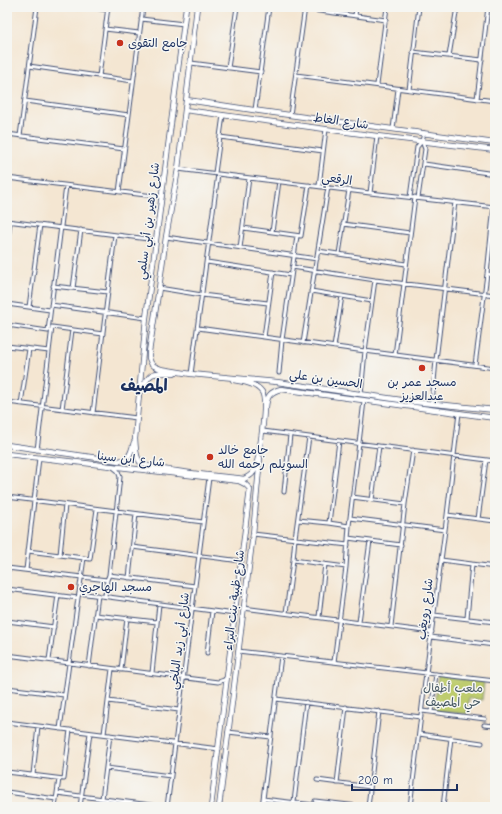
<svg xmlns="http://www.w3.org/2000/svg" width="502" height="814" font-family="'Comic Neue','Playpen Sans Arabic',sans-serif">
<rect width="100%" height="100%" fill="#f6f6f2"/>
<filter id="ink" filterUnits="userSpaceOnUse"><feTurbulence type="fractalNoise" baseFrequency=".025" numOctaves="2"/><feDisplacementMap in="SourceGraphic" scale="8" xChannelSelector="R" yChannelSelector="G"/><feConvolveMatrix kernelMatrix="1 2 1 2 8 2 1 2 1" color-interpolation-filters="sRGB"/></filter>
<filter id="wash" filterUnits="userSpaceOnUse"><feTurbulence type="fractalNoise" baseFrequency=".012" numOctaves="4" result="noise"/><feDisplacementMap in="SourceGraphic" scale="16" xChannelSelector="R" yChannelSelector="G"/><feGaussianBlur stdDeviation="0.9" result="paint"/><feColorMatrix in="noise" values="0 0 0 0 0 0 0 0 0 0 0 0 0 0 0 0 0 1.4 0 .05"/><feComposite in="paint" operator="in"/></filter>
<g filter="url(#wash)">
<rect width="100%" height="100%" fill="#f4e6d2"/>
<path fill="#becc6e" stroke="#6c7e66" d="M 438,676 L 484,682 L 482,700 L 469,698 L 467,714 L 434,711 Z"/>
</g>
<g filter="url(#ink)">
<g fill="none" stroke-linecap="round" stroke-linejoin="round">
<g stroke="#3c4a6f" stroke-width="5">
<path id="street" d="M 88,7 L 108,10
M 305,9 L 386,20
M 355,16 L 356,7
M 141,19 L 184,24
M 105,29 L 139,33
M 413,52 L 482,60
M 449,56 L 457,7
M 191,63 L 261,72
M 29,66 L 133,81
M 228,68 L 237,7
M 296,75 L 495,101
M 99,76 L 108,7
M 377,85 L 387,7
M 409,90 L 419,7
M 477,99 L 488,7
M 25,101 L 129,115
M 255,110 L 269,7
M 290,115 L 305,7
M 393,129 L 398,89
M 7,134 L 124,149
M 20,136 L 37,7
M 220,137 L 323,151
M 424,164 L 495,174
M 178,169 L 370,193 L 495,207
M 215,173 L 223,115
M 7,178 L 162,197
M 319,186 L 326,129
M 119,192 L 143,7
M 370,193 L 377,136
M 410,197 L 417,147 L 422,141
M 418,198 L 425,149 L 422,141 L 424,133
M 7,221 L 156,240
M 343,224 L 410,233
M 243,228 L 301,236 L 309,185
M 272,232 L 279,181
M 166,237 L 317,259
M 7,247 L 10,222
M 240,248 L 249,178
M 318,251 L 406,264
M 339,254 L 349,190
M 207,262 L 291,275
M 292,267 L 375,280 L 495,295
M 487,274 L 495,275
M 53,286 L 108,292
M 73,288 L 81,230
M 159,288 L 202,295 L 268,303
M 311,291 L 372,301
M 7,304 L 50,310
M 51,305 L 146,318
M 29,307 L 40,225
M 7,325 L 48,331 L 49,330
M 52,327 L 103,334
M 198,328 L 365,351 L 495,368
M 48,331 L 66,186
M 264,337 L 273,272
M 303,343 L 328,187
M 7,346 L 49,351
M 334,347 L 342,296
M 395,355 L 415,197
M 475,365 L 487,274 L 495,196
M 279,373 L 282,340 L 297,236
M 191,374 L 218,174
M 361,394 L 365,351 L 375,280
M 7,402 L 137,418
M 432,403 L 436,360 L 455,202
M 21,404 L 29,349
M 62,409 L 72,330
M 93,413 L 115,235
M 263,431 L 495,461
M 37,450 L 52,327
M 284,492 L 290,435
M 7,497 L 203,522
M 352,497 L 405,504
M 372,500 L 379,446
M 447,515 L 495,521
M 350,518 L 445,530
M 478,519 L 486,460
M 298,520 L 329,523 L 349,526
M 329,523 L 339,441
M 253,534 L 348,545
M 348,538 L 401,545
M 132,547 L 241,561
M 28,551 L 84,558
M 60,555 L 65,505
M 293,560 L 346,567
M 441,560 L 495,567
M 7,568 L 107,580
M 26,570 L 39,458
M 109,575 L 195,586
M 129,578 L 136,514
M 7,589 L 78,598
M 79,593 L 235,614
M 105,596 L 107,580 L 109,575 L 120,477 L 118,471 L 113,467
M 243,608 L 432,632
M 286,613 L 293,560 L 295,538 L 309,437
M 95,615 L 157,622
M 434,615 L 495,622
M 319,617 L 325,564
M 467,618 L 472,564
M 7,621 L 54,627
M 359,622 L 370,541
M 391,626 L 405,504 L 413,450
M 431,637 L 494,645
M 494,640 L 495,640
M 238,651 L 495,681
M 207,653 L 212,611
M 7,655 L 218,682 L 224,680 L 227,677
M 49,660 L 58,595
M 334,662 L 346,567 L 349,526 L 364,401
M 89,666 L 98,595
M 121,670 L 127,618
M 152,673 L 159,604
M 7,688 L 64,695
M 276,699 L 421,717
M 108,701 L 179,710
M 422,711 L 485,719
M 431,712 L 436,674
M 7,722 L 219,749
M 484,725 L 495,726
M 60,729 L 78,598 L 79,593 L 84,558 L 90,559 L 97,509
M 228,732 L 271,737
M 104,734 L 112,669
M 419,734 L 482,743
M 106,768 L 171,776
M 7,772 L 64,779 L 70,730
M 33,775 L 38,726
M 317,780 L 370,787
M 337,783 L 346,707
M 7,792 L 56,799
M 57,793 L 166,807
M 102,799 L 110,735
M 263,799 L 314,805
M 315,801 L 366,807
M 294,802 L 306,702
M 411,805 L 425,807
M 55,807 L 59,779
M 80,807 L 90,733
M 167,807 L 195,586 L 209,478
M 262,807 L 281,656
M 368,807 L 379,711
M 410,807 L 426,673 L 447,515 L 459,413
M 443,807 L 451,738"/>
</g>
<g stroke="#3c4a6f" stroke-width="6">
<path id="secondary" d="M 186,7 L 146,318 L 135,439 C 136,447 135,456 140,462 C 146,470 229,477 244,479 C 249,476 253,475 255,469 C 259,458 268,401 262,392 C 256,383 243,382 233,380
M 197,7 L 178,169 L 166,237 L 159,288 L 149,352 L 149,358 L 151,363 L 154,366 L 161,369 L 191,374 L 277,382 L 415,402 L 495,410
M 187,100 L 260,111 L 495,143
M 185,110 L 377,136 L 495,150
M 141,391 C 151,370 152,373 174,373
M 266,407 C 267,396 270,392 281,389 L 495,418
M 7,445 L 119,461 C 131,458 131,452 134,442
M 7,454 L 239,481 L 245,484 L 250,489 L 211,807
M 219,807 L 253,534 L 260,458"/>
</g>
<use href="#street" stroke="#fff" stroke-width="3"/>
<use href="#secondary" stroke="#fff" stroke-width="4.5"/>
</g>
</g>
<g fill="#c8321e" stroke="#f6f6f2" stroke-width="1.5">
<circle cx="120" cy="43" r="4"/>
<circle cx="422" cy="368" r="4"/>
<circle cx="210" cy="457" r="4"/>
<circle cx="71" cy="587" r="4"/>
</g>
<g text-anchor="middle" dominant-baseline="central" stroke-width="3" stroke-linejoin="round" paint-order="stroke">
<g font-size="12" fill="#1b2f5e" stroke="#f6f6f2" text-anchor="start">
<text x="128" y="43">جامع التقوى</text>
<text x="422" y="382" text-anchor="middle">مسجد عمر بن<tspan x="422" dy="14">عبدالعزيز</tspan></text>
<text x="218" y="450">جامع خالد<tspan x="218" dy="14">السويلم رحمه الله</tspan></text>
<text x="79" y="587">مسجد الهاجري</text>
</g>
<g font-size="12" fill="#1b2f5e" stroke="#f6f6f2">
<text transform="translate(341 121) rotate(8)">شارع الغاط</text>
<text transform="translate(337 179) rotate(7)">الرقعي</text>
<text transform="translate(148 221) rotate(-83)">شارع زهير بن أبي سلمي</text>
<text transform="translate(326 379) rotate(8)">الحسين بن علي</text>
<text transform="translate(131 459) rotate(6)">شارع ابن سينا</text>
<text transform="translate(234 600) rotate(-83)">شارع ظبية بنت البراء</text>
<text transform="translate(425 609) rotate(-83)">شارع رويغب</text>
<text transform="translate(179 641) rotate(-83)">شارع أبي زيد البلخي</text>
</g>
<g font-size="12" fill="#445662" stroke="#f6f6f2">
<text x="453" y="688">ملعب أطفال<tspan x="453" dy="14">حي المصيف</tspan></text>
</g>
<g font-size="16" font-weight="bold" fill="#1b2f5e" stroke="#f6f6f2">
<text x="144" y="386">المصيف</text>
</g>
</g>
<rect width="502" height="814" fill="none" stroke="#f6f6f2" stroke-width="24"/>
<path d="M352 784v6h105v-6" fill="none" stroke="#1b2f5e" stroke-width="2"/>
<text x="358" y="784" font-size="12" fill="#1b2f5e" stroke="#f6f6f2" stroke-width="3" paint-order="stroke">200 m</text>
</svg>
